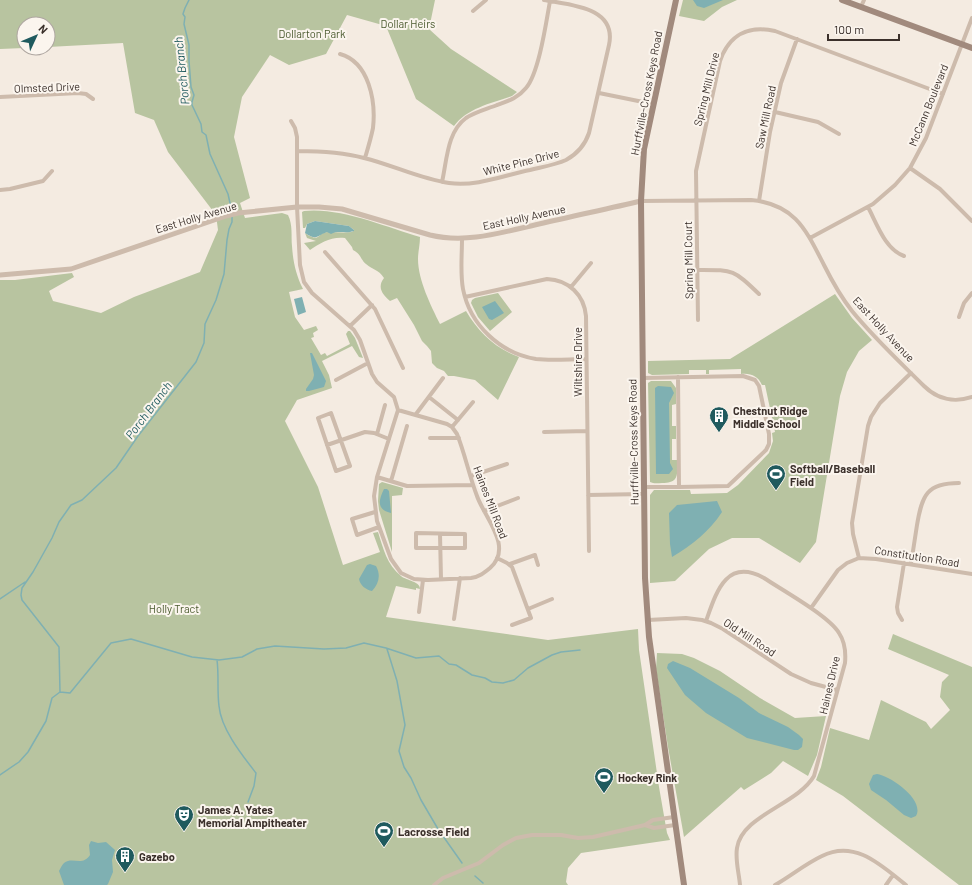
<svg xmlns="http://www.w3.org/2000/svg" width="972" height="885" font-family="Barlow,sans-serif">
<rect width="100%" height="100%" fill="#f4ebe1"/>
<path fill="#b8c4a0" d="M 0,0 L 435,0 L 429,29 L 451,49 L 517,92 L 512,96 C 492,103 467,108 454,126 L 416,99 L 386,26 L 347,15 L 326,54 L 289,65 L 270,55 L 242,97 L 234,137 L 250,198 L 240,203 L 245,218 L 282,213 L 288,215 C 293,225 291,236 292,246 C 293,262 296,275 303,289 L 289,292 L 295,317 L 304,330 L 316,326 L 318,330 L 313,333 L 314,337 L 311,338 L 321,355 L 325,353 L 327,356 L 350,344 L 346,334 L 348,331 L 350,331 L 355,338 L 363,358 L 359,357 L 352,346 L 322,361 L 329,375 L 332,388 L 297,400 L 285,421 L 318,487 L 343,565 L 380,552 L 373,533 L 378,532 C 383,548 387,565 401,576 C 407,581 420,581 420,589 L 416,588 L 416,590 L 396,586 L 386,617 L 548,640 L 638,629 L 639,650 L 659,787 L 667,833 L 670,840 L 581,853 L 568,868 L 566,882 L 568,885 L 0,885 L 0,280 L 15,280 L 72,273 L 74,277 L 49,291 L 53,301 L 101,313 L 134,297 L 200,272 L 218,230 L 216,215 L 168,152 L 154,120 L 135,113 L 123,43 L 48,47 L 48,24 L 24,24 L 24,48 L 0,49 Z
M 683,0 L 737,0 L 722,7 L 704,21 L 679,16 Z
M 304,211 C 340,207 386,227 420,237 C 420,245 418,252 418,259 C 418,280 431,306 440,324 L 466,311 C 479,333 495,348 519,357 L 498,400 L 475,380 L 454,376 L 448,376 L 444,371 L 437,368 L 432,363 L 431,351 L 427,346 L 422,341 L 414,325 L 397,298 L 390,301 C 382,294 377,287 384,278 C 378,269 373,270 366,264 C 360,259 362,255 353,250 L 352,247 L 345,238 C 332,236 320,243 310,250 L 304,243 L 316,241 L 307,238 L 305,233 C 321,244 317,232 328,232 C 336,232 344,233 352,232 L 354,230 L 349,226 L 315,221 L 307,224 L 305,228 L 303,228 L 302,212 Z
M 498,293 L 512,312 L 490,331 L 478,317 L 471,303 L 472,300 L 475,298 Z
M 835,294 L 852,318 L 872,340 L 859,351 L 847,372 L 840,396 L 816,542 L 800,563 L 759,538 L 732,538 L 709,549 L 675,581 L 650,583 L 650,495 L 654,490 L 690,490 L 691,494 L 727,493 L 738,485 L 769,453 L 773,441 L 772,433 L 775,432 L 765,385 L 762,385 C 758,376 751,373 741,374 L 741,369 L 709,370 L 709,374 L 706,374 L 706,370 L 689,370 L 689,374 L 652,375 L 648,373 L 648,361 L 730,359 Z
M 651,381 L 671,381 L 676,388 L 676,404 L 672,405 L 672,426 L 676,426 L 676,439 L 672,439 L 672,460 L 677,460 C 677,474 680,483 662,483 C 658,483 654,484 650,482 L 648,383 Z
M 382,482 L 403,488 L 402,495 L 392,496 L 392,552 L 379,510 L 378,501 L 379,484 Z
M 893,634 L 972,667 L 972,885 L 959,885 L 843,796 L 816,780 L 821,767 L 830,728 L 869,740 L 881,700 L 926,722 L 931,729 L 950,710 L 940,697 L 942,682 L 949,675 L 888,649 Z
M 657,653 L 682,654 L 694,658 L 720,671 L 760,698 L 795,718 L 826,716 L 817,755 L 808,776 L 783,761 L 771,773 L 744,790 L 741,787 L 684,837 L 668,747 L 656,669 Z"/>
<path fill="#7fb0b2" d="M 693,0 L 723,0 L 704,8 L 697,6 Z
M 315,221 L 349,226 L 354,230 L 354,231 C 346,234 338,230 331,234 L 327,232 C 316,236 317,241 305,233 L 307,224 Z
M 302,297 L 306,312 L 298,315 L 294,299 Z
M 495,301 L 504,313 L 492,320 L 489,319 L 482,307 Z
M 310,353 L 312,353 L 326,381 L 324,387 L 309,391 L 306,391 L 306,389 L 313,379 L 314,375 Z
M 658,386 L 671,387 L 674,393 L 669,403 L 670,463 L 673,469 L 669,474 L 656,474 L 655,388 Z
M 384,489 L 387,489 L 389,491 L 391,513 C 377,510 378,501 384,489 Z
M 717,501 L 722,512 C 709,532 692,545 672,557 L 670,544 L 669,513 L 677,505 Z
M 370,564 L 376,566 C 381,575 379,584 372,591 C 366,590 360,585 359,579 L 367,565 Z
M 673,661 L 690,668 L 739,698 L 759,713 L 788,727 L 799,735 L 803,739 L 802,747 L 798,750 L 794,750 L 747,738 L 706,713 L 685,695 L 667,668 L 668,664 Z
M 877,774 C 891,776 925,800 916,816 L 911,818 L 904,815 L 886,800 L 871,790 L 869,784 L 873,775 Z
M 91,841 L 98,843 L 106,842 L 115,850 L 112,860 L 113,872 L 108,884 L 107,885 L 64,885 L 59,871 C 60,869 62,865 64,863 C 73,856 82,867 90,855 L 89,845 Z"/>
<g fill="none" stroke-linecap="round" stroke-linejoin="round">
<path stroke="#7fb0b2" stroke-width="1.5" d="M 189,0 L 185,8 L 183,14 L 185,17 L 184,24 L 189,45 L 189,61 L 191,87 L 194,95 L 192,102 L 192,105 L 201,124 L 202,132 L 206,135 L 210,154 L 228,194 L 232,212
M 0,599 L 25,582
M 387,649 L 397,681 L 405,725 L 399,751 L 404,767 L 411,778 L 421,800 L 438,829 L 462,863
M 217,660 C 219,675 217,691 219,706 C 221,729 242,755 256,773 L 254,786 L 248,802
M 60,692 L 59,647 L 22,600 L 21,595 L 22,588 L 33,572 L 52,538 L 59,522 L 71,505 L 82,500 L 116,468 L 138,436 L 196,362 L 204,343 L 205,324 L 216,300 L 224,274 L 227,240 L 229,229 L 232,222 L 232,216
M 60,692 L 70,693 L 111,643 L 131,639 L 192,657 L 219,660 L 242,657 L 257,649 L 275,646 L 324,649 L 346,648 L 364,643 L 386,648 L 416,658 L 439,656 L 449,664 L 456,665 L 472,675 L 485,678 L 492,682 L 503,683 L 514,680 L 528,668 L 552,655 L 561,652 L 580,650
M 0,775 L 19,762 L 28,752 L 46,721 L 52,698 L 60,692
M 475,876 L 483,883"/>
<path stroke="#cdbbac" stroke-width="4" d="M 861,7 L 864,0
M 473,11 L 486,0
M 340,54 C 369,62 376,101 373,128 C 371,138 368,148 365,158
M 599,93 L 653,104
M 0,97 L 78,93 L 86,94 L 93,99
M 775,112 L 818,122 L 839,134
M 291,121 L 295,128 L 297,137 L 297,207 L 300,265 L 304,282 L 312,293 L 354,330 L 360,340 L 372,374 L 377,382 L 394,397 L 398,410 L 447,424 L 452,427 L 457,434 C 465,454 469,475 477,496 C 484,517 514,547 490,568 C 484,573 479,577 471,578 L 428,580 L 414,579 L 401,573 L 391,559 L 377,521 L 374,496 L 377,477 L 398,410
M 298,151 C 320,151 342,152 364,158 C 393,165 420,179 449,183 C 476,187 505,175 530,170 C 542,167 555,165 566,160 C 577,154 585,145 589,133 L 609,45 C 617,7 571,5 544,0
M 910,168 L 940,189 L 972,221
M 442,182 C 447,160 447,132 466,118 C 475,112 487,109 497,105 C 508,101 518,98 526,88 C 539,73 546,23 550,1
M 0,190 L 10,189 L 43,181 L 52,171
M 641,201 L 751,200 C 795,204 806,230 824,265 C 832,281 841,297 852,311 C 874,338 900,362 924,386 C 937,399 954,403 972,397
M 759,201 L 770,132 L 781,83 L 797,39
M 868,207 C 877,224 885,249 904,256
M 810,238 L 873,204 L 895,185 L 910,168 L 926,138 L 972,18
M 462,239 C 462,256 460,273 463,289 C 470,325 500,353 536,359 C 553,361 570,359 586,359
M 325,252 L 375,309 L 403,368
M 698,270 C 733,270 733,269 759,294
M 571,287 L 591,263
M 465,297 L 547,279 C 569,280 584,295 586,316 L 589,551
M 959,317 L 964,303 L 972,293
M 698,320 L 696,171 L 720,61 C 729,35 748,25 775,31 L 943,94
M 350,326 L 372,305
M 643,378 L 743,376 L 755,380 L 759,386 L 769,434 L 769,444 L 766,450 L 728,486 L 679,487
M 336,380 L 368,363
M 429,397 L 458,420
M 331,413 L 350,466 L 336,471 L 318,418 Z
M 416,414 L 443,378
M 452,427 L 473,402
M 544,432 L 587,431
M 377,434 L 385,405
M 430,438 L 459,438
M 327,445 L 365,432 L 374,433 L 389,439
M 478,474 L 491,508
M 471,476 L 507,464
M 377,477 L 407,486 L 473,485
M 391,481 L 407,426
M 644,487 L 679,487 L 678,377
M 588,495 L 644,494
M 484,511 L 518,498
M 375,512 L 352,519 L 357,535 L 379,527
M 416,533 L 465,534 L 465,548 L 416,548 Z
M 440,534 L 441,579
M 497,558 L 507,563 L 512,567 L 531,618 L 512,625
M 859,558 L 853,534 L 852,523 L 868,426 L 871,417 L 880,403 L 911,373
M 510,564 L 535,555 L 538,565
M 911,564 C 913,551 915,538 917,525 C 922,495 927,483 959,483
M 811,608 L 838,570 L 847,563 L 859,558 L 876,559 L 972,574
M 528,609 L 552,599
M 419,612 L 423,580
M 454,619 L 460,578
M 648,620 L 686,618 L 702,620 L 711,623 L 723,629 L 791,674 L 811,683 L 837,690
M 902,620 L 898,613 L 897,607 L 904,563
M 706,621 C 716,593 726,557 764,578 C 782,590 829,616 839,633 C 845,642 846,652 845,663 L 814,776 C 797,805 742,815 737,848 C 735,860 739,873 740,885
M 645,825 L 654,828 L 675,825
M 434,885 L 443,878 L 479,863 L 503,845 L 516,838 L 532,835 L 561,835 L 578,838 L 593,837 L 645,825 L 653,820 L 674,817
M 775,885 C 791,876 805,864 822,856 C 855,839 882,866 906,885
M 886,885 L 893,875"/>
<path stroke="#cdbbac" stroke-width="5" d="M 0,275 L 71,269 L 226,216 L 238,213 L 297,207 L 319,207 L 342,209 L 430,235 C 467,244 503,232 539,224 C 573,216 607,209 641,201"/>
<path stroke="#a18a7d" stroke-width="6" d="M 676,0 L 644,149 L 641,201 L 645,578 L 649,637 L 684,885
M 842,0 L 972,48"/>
</g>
<defs>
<g id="building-pin" transform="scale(1)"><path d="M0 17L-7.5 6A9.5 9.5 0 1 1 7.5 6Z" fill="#1f5a5e" stroke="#fbf5ee"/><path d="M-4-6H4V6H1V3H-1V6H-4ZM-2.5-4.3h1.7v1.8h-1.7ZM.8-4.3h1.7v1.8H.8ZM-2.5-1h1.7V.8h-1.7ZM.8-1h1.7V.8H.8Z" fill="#fff"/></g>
<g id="stadium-pin" transform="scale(1)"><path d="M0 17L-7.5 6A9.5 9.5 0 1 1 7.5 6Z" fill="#1f5a5e" stroke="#fbf5ee"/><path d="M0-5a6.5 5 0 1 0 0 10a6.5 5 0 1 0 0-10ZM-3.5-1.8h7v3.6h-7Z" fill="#fff"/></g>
<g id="theatre-pin" transform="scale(1)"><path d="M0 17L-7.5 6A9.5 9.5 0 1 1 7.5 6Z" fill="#1f5a5e" stroke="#fbf5ee"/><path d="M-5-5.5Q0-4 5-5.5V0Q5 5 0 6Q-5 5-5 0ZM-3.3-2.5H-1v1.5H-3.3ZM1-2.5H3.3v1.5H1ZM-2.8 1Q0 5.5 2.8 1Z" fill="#fff"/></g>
</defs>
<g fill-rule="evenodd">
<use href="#building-pin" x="719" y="416"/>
<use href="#stadium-pin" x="776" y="474"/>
<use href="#stadium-pin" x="604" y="777"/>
<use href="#theatre-pin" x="184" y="815"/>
<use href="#stadium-pin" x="384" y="831"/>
<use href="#building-pin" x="125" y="856"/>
</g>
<g text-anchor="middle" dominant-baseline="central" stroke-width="4" stroke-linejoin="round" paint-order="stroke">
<g font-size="11" fill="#4a5a2e" stroke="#fbf5ee">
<text x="408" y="23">Dollar Heirs</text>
<text x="312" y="33">Dollarton Park</text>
<text x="174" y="608">Holly Tract</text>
</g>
<g font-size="11" fill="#3b302b" stroke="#fbf5ee">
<text transform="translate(47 87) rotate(-2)">Olmsted Drive</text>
<text transform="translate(706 89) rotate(-76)">Spring Mill Drive</text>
<text transform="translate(646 93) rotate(-79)">Hurffville-Cross Keys Road</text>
<text transform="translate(928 105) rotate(-68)">McCann Boulevard</text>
<text transform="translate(765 117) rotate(-78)">Saw Mill Road</text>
<text transform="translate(521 162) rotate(-14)">White Pine Drive</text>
<text transform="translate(196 217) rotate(-17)">East Holly Avenue</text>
<text transform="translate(524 217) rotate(-12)">East Holly Avenue</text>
<text transform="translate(688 260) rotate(-91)">Spring Mill Court</text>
<text transform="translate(884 329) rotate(47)">East Holly Avenue</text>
<text transform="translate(577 362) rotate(-90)">Wiltshire Drive</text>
<text transform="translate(633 442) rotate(-91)">Hurffville-Cross Keys Road</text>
<text transform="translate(491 502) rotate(69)">Haines Mill Road</text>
<text transform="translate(917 556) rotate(9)">Constitution Road</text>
<text transform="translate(750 637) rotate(33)">Old Mill Road</text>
<text transform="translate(829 685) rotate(-77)">Haines Drive</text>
</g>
<g font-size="11" font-weight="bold" fill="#3b302b" stroke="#fbf5ee" text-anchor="start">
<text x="733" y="410">Chestnut Ridge<tspan x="733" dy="13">Middle School</tspan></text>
<text x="790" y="468">Softball/Baseball<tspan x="790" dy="13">Field</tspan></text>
<text x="618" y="777">Hockey Rink</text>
<text x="198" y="809">James A. Yates<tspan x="198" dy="13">Memorial Ampitheater</tspan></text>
<text x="398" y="831">Lacrosse Field</text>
<text x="139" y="856">Gazebo</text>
</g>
<g font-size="12" font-style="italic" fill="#1f5a5e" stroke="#fbf5ee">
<text transform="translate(181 71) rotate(-96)">Porch Branch</text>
<text transform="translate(148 410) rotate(-53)">Porch Branch</text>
</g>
</g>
<g transform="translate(36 36) rotate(46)"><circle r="19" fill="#fbf5ee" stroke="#aea6a0"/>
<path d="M0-3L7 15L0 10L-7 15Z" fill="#1f5a5e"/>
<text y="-6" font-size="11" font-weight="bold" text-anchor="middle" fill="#3b302b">N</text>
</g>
<path d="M828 34v6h71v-6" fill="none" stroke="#3b302b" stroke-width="2"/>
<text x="834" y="34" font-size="12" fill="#3b302b" stroke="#fbf5ee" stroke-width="3" paint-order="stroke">100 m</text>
</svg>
